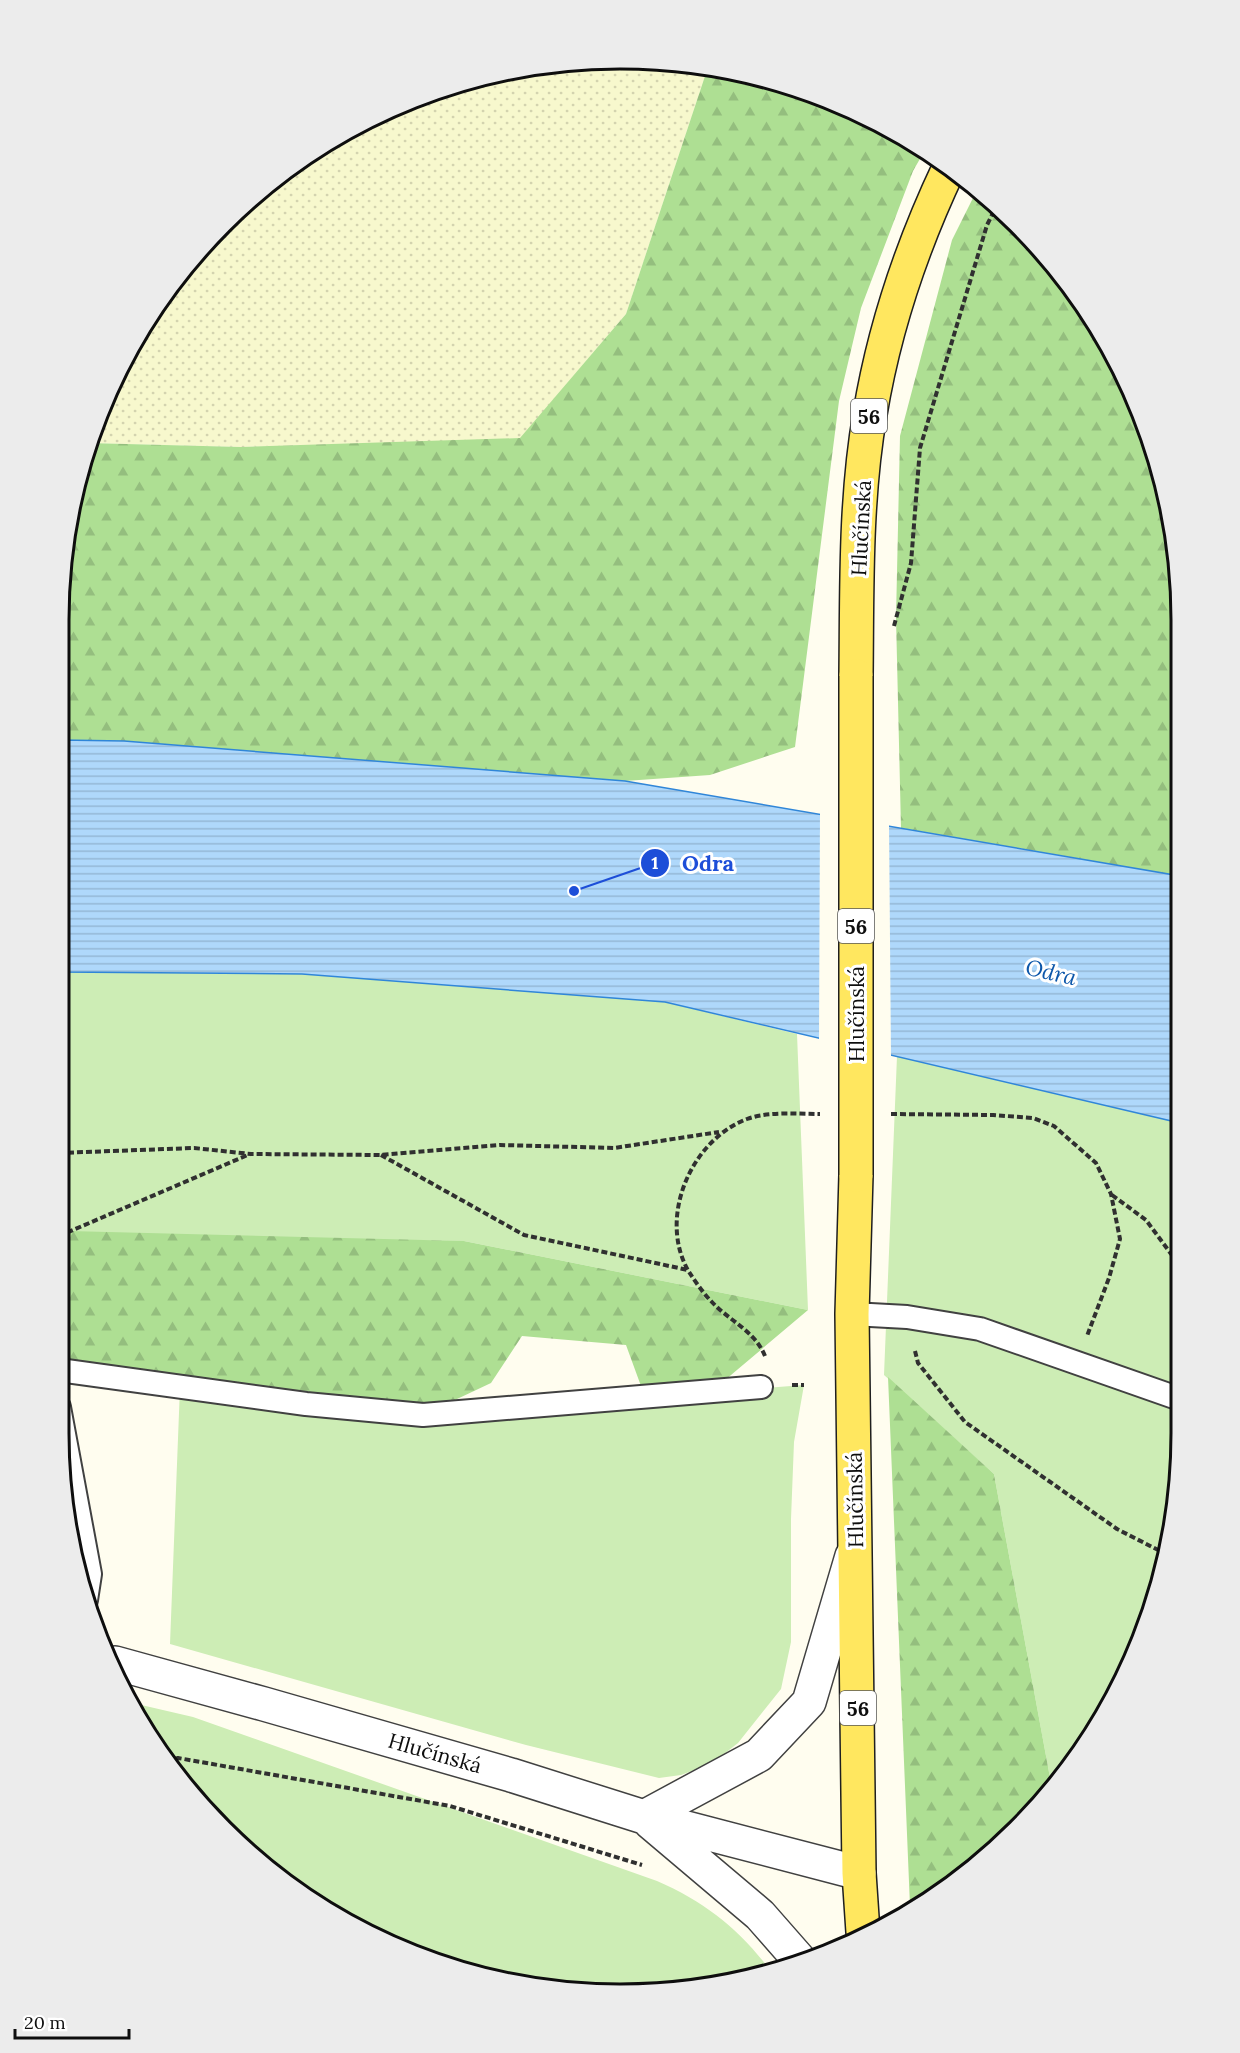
<svg xmlns="http://www.w3.org/2000/svg" width="1240" height="2053" font-family="Lora,serif">
<defs>
<pattern id="farmland-dots" width="8" height="8" patternUnits="userSpaceOnUse" patternTransform="scale(1.5)"><rect width="8" height="8" fill="#f7f8cd"/><path d="M2 2h.1M6 6h.1" fill="none" stroke="#d3d3af" stroke-width="1.8" stroke-linecap="round"/></pattern>
<pattern id="forest-firs" width="22" height="20" patternUnits="userSpaceOnUse" patternTransform="scale(1.5)"><rect width="22" height="20" fill="#aedf93"/><path d="M5 1l3.5 6h-7zM16 11l3.5 6h-7z" fill="#94be7e"/></pattern>
<pattern id="water-rules" width="6" height="5" patternUnits="userSpaceOnUse" patternTransform="scale(1.5)"><rect width="6" height="5" fill="#afd8fb"/><path d="M0 2.5h6" fill="none" stroke="#95b8d6"/></pattern>
</defs>
<rect width="100%" height="100%" fill="#fffdef"/>
<path fill="url(#farmland-dots)" d="M 620,59 L 708,67 L 626,314 L 520,439 L 241,447 L 88,443 L 153,308 L 223,223 L 308,153 L 405,101 L 511,69 Z"/>
<path fill="#cdedb5" d="M 59,972 L 302,974 L 665,1002 L 797,1034 L 808,1310 L 464,1241 L 59,1237 Z
M 897,1056 L 1180,1123 L 1180,1470 L 1152,1614 L 1087,1745 L 1051,1783 L 994,1474 L 884,1375 Z
M 804,1385 L 794,1442 L 791,1519 L 791,1642 L 781,1689 L 738,1743 L 724,1754 L 708,1765 L 681,1775 L 659,1778 L 526,1745 L 170,1644 L 180,1387 L 423,1415 Z
M 137,1704 L 193,1717 L 657,1881 C 705,1902 738,1928 770,1970 L 620,1994 L 440,1965 L 278,1879 L 174,1775 Z"/>
<path fill="url(#forest-firs)" d="M 708,67 L 730,69 L 835,101 L 925,150 L 913,171 L 861,308 L 839,401 L 795,747 L 710,775 L 625,781 L 124,741 L 60,740 L 60,583 L 88,443 L 241,447 L 520,438 L 626,314 Z
M 976,192 L 1042,250 L 1106,340 L 1152,440 L 1180,583 L 1180,876 L 901,828 L 896,618 L 900,436 L 952,240 Z
M 69,1231 L 464,1241 L 808,1310 L 712,1391 L 645,1397 L 626,1345 L 522,1336 L 491,1383 L 423,1415 L 59,1368 L 59,1236 Z
M 888,1377 L 994,1474 L 1051,1783 L 962,1879 L 910,1906 Z"/>
<path fill="url(#water-rules)" stroke="#3086d8" stroke-width="1.5" d="M 60,740 L 124,741 L 625,781 L 1180,876 L 1180,1123 L 665,1002 L 302,974 L 59,972 Z"/>
<path fill="#fffdef" d="M 820,811 L 889,823 L 891,1057 L 819,1042 Z"/>
<g fill="none" stroke-linecap="round" stroke-linejoin="round">
<g stroke="#414141" stroke-width="26">
<path id="service" d="M 852,1314 L 907,1317 L 980,1329 L 1180,1399
M 59,1370 L 306,1404 L 423,1415 L 761,1387
M 59,1407 L 90,1574 L 86,1600"/>
</g>
<g stroke="#414141" stroke-width="36">
<path id="minor" d="M 115,1663 L 264,1704 L 511,1775 L 644,1817 L 859,1873
M 644,1817 L 759,1755 L 809,1702 L 852,1556
M 650,1822 L 760,1915 L 803,1964"/>
</g>
<g stroke="#1f1f1f" stroke-width="36">
<path id="primary" d="M 856,676 C 857,589 855,500 870,414 C 884,329 912,246 949,168
M 856,1175 L 852,1314 L 859,1873 L 863,1932"/>
</g>
<path stroke="#303030" stroke-width="4" stroke-dasharray="6 3" stroke-linecap="butt" d="M 894,626 L 911,563 L 920,448 L 987,225 L 995,209
M 891,1114 L 993,1115 L 1033,1118 L 1054,1126 L 1096,1163 L 1111,1194 L 1120,1239 L 1109,1278 L 1087,1336
M 59,1153 L 194,1148 L 251,1154 L 380,1155 L 500,1145 L 614,1148 L 719,1132
M 381,1155 L 524,1235 L 688,1270
M 1112,1195 L 1146,1220 L 1180,1266
M 59,1236 L 250,1154
M 915,1351 L 918,1363 L 965,1422 L 1117,1529 L 1164,1553
M 765,1356 C 755,1331 728,1320 711,1301 C 703,1293 695,1281 689,1272 C 657,1218 691,1140 747,1119 C 769,1111 797,1114 820,1114
M 792,1385 L 804,1385
M 167,1761 L 178,1758 L 450,1806 L 642,1865"/>
<use href="#service" stroke="#fff" stroke-width="22"/>
<use href="#minor" stroke="#fff" stroke-width="33"/>
<use href="#primary" stroke="#ffe75f" stroke-width="33"/>
<g stroke="#1f1f1f" stroke-width="36" stroke-linecap="butt">
<path id="primary-bridge" d="M 856,1175 L 856,676"/>
</g>
<use href="#primary-bridge" stroke="#ffe75f" stroke-width="33"/>
</g>
<g text-anchor="middle" dominant-baseline="central" stroke-width="6" stroke-linejoin="round" paint-order="stroke">
<g fill="#fff" stroke="#565656" stroke-width="1.5">
<rect x="851" y="399" width="36" height="34" rx="4.5"/>
<rect x="838" y="909" width="36" height="34" rx="4.5"/>
<rect x="840" y="1691" width="36" height="34" rx="4.5"/>
</g>
<g font-size="20" font-weight="bold" fill="#0e0e0e">
<text x="869" y="416">56</text>
<text x="856" y="926">56</text>
<text x="858" y="1708">56</text>
</g>
<g font-size="21" fill="#0e0e0e" stroke="#fff">
<text transform="translate(861 528) rotate(-87)">Hlučínská</text>
<text transform="translate(856 1014) rotate(-90)">Hlučínská</text>
<text transform="translate(855 1500) rotate(-91)">Hlučínská</text>
<text transform="translate(435 1753) rotate(16)">Hlučínská</text>
</g>
<g font-size="22" font-style="italic" fill="#0d57aa" stroke="#fff">
<text transform="translate(1051 972) rotate(13)">Odra</text>
</g>
</g>
<path d="M0 0H1240V2053H0ZM620 69H620A551 551 0 0 1 1171 620V1433A551 551 0 0 1 620 1984H620A551 551 0 0 1 69 1433V620A551 551 0 0 1 620 69Z" fill="#ececec" fill-rule="evenodd"/>
<path fill="none" stroke="#0e0e0e" stroke-width="3" d="M620 69H620A551 551 0 0 1 1171 620V1433A551 551 0 0 1 620 1984H620A551 551 0 0 1 69 1433V620A551 551 0 0 1 620 69Z"/>
<path fill="none" stroke="#1d4ed8" stroke-width="2" d="M574 891L655 863"/>
<g fill="#1d4ed8" stroke="#fff" stroke-width="2">
<circle cx="574" cy="891" r="6"/>
<circle cx="655" cy="863" r="15"/>
</g>
<g font-size="18" text-anchor="middle" font-weight="bold" fill="#fff">
<text x="655" y="869">1</text>
</g>
<g font-size="22" text-anchor="middle" font-weight="bold" fill="#1d4ed8" stroke="#fff" stroke-width="6" stroke-linejoin="round" paint-order="stroke">
<text x="708" y="871">Odra</text>
</g>
<path d="M15 2029v9h114v-9" fill="none" stroke="#0e0e0e" stroke-width="3"/>
<text x="24" y="2029" font-size="18" fill="#0e0e0e" stroke="#ffffff" stroke-width="4.5" paint-order="stroke">20 m</text>
</svg>
